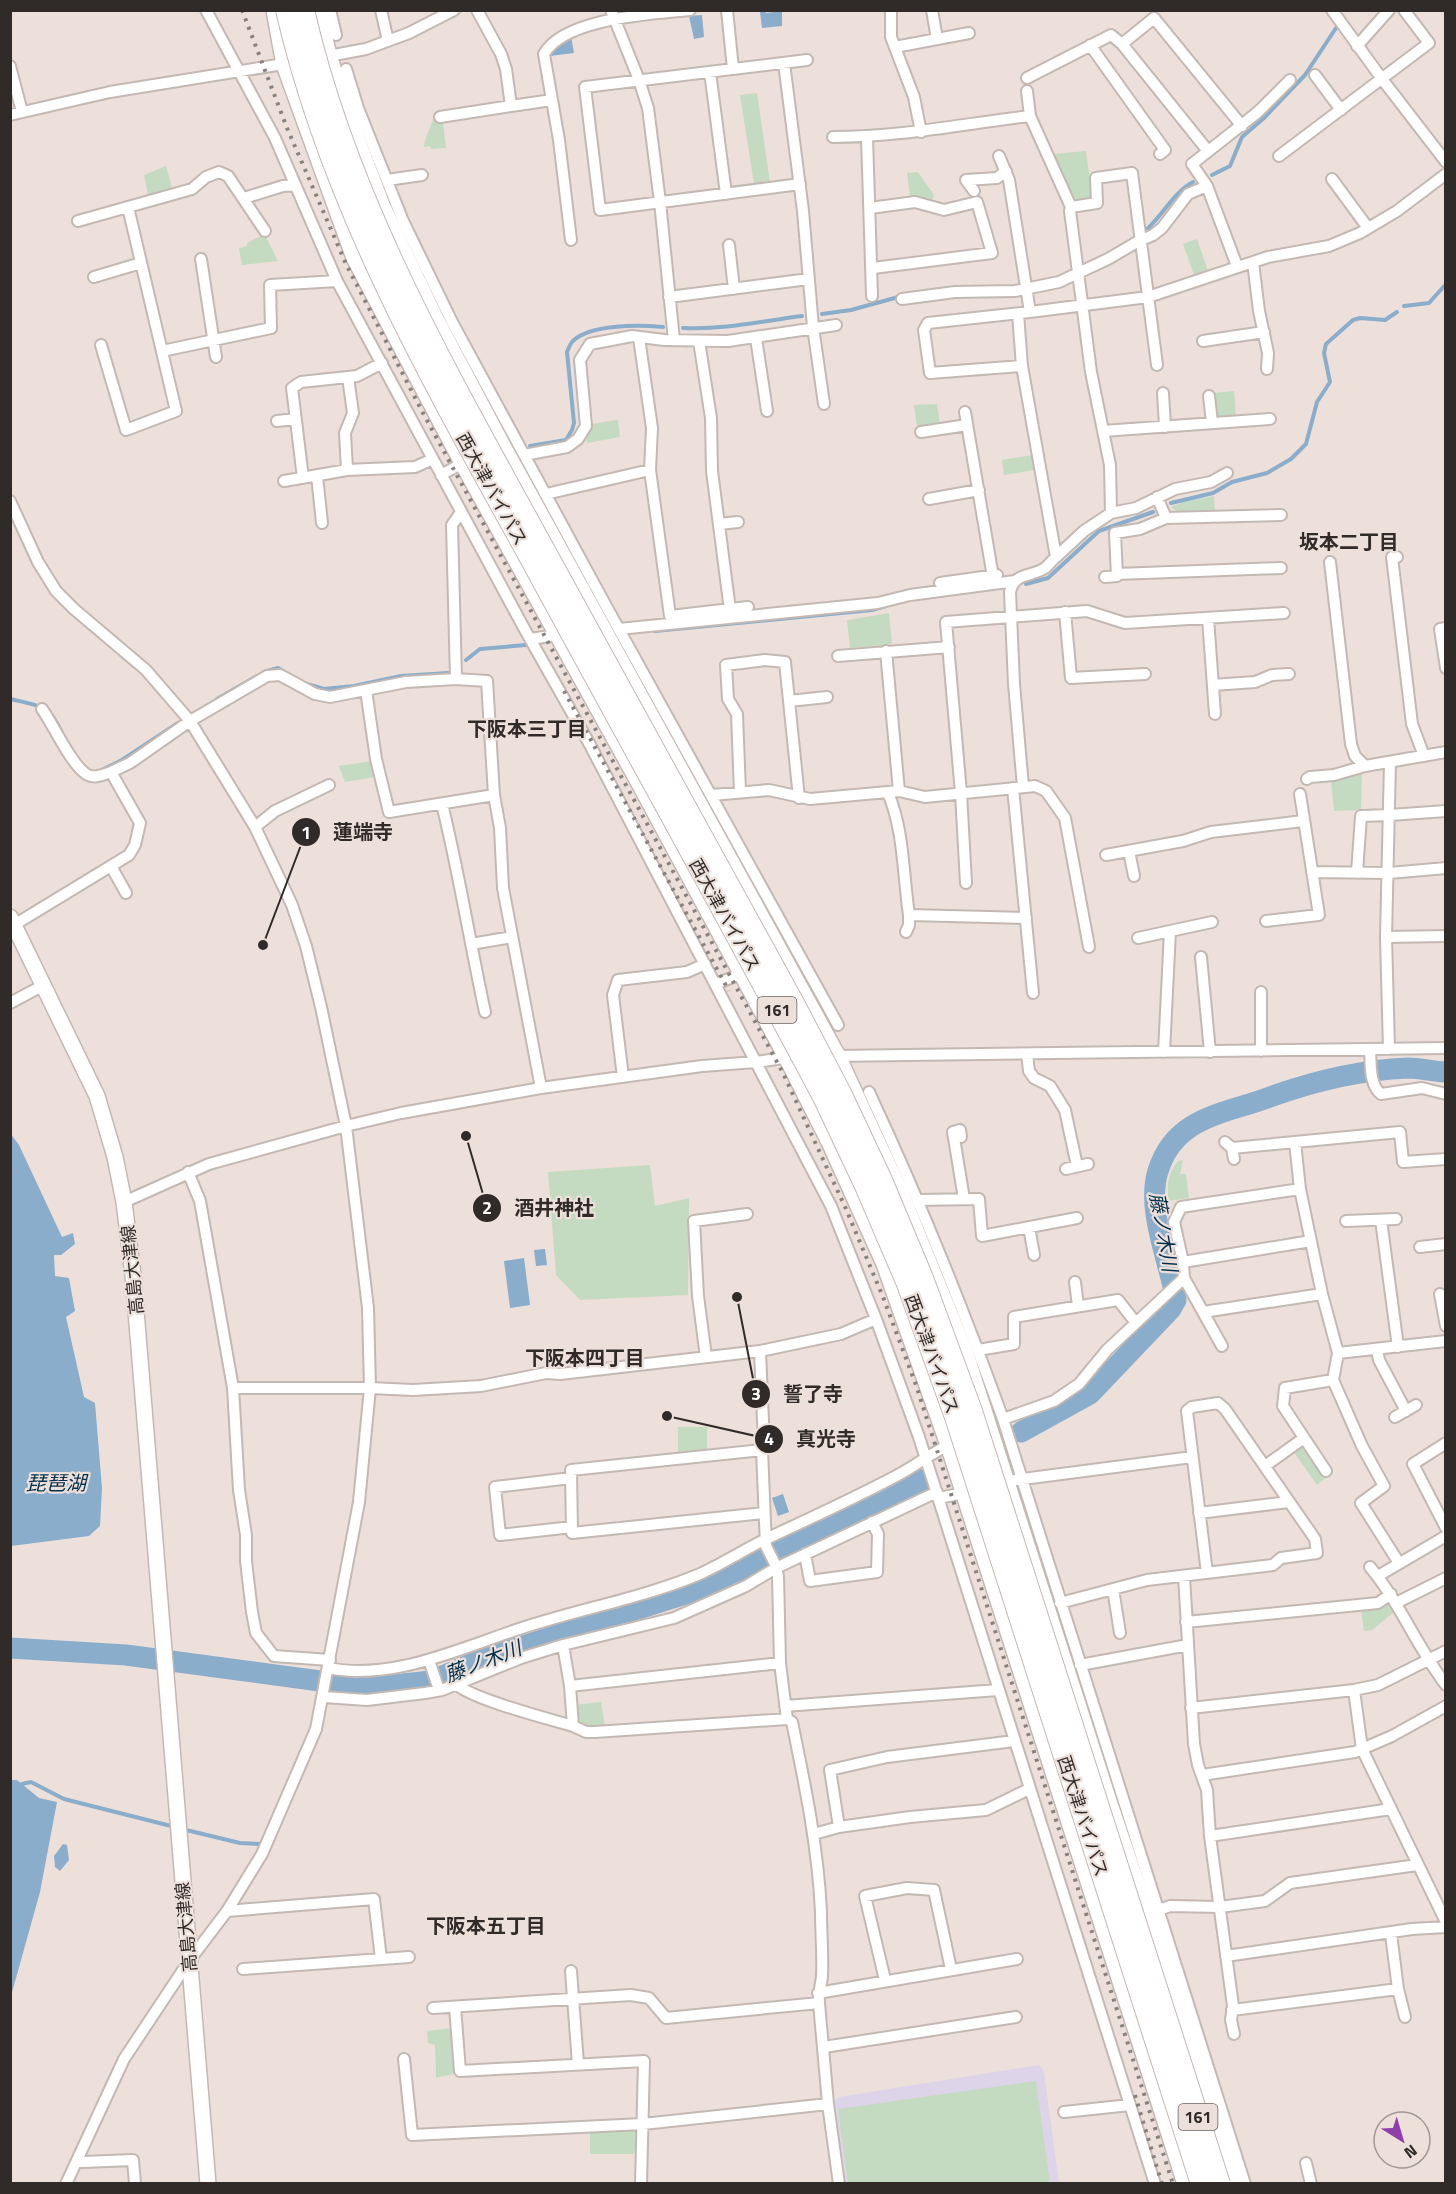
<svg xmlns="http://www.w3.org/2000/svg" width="1456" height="2194" font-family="'Titillium Web','Noto Sans JP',sans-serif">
<rect width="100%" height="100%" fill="#ede0da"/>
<path fill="#ded4e9" d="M 1039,2065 L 1044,2072 L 1059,2183 L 846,2183 L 835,2101 L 839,2097 Z"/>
<path fill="#c4dbc1" d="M 757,93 L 770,183 L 754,184 L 740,95 Z
M 436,112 L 438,112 L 439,122 L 443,122 L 446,148 L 431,149 L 430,146 L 424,147 L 425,140 Z
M 1086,151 L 1092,196 L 1084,202 L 1074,198 L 1053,154 Z
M 166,166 L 172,187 L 148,195 L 144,175 Z
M 918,172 L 934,195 L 932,201 L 910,197 L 907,173 Z
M 262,235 L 266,237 L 278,261 L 242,265 L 239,248 L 247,246 L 247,243 Z
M 1197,239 L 1208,271 L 1194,275 L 1183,244 Z
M 1234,391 L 1236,416 L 1221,418 L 1215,412 L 1214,393 Z
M 937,404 L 940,423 L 917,427 L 914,405 Z
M 618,420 L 620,437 L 587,443 L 586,438 L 592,427 L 591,424 Z
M 1032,455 L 1034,470 L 1004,475 L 1002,460 Z
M 1214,496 L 1215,512 L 1180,513 L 1171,507 L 1183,502 Z
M 889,613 L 892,644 L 850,648 L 847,620 Z
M 371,761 L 375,777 L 345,782 L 339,766 Z
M 1362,772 L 1361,810 L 1334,811 L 1331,781 Z
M 1183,1160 L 1180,1174 L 1186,1174 L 1189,1198 L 1169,1201 C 1166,1186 1168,1173 1178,1161 Z
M 650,1165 L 655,1206 L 689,1198 L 688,1295 L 580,1300 L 556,1275 L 548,1172 Z
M 678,1427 L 707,1427 L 707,1451 L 678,1454 Z
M 1304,1438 L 1329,1475 L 1317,1485 L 1291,1448 Z
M 1386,1603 L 1394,1612 L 1372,1630 L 1364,1631 L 1361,1610 Z
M 601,1702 L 605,1726 L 588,1727 L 575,1724 L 574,1705 Z
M 453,2028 L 456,2073 L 436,2078 L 435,2045 L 428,2043 L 427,2031 Z
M 1036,2081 L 1050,2183 L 848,2183 L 838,2109 Z
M 637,2128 L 634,2154 L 590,2154 L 590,2132 Z"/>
<path fill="#89adcb" d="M 765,11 L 766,13 L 782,11 L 782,26 L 762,28 L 760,12 Z
M 702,15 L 704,37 L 694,39 L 689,16 Z
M 571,36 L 574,53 L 550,56 L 552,50 Z
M 10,1133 L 19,1145 L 62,1237 L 73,1233 L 75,1244 L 61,1255 L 54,1255 L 55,1276 L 69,1278 L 75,1311 L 66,1317 L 84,1397 L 95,1403 L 102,1488 L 100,1526 L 89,1536 L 11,1546 Z
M 545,1249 L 547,1265 L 536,1266 L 534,1250 Z
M 524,1258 L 530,1305 L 510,1308 L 504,1261 Z
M 783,1494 L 789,1512 L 778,1516 L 772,1498 Z
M 11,1780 L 17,1780 L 39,1798 L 57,1802 L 40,1892 L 11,1996 Z
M 63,1844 L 67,1845 L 69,1860 L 60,1871 L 55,1867 L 54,1856 Z"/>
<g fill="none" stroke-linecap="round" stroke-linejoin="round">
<path stroke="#89adcb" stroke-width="4" d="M 1212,175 L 1230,166 L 1242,137 L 1264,118 L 1305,75 L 1336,28
M 1146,230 C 1163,215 1173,193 1193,182
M 1404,306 L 1429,303 L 1446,284
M 822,314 L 851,310 L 902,296
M 683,328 C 724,330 762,321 802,316
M 530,446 L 566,440 L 572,430 L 574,423 L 567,352 C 569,348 570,343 574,340 C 592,324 640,325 663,327
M 1171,503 L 1213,493 L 1232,482 L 1267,473 L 1291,459 L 1306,444 L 1317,402 L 1330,382 L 1324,353 L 1326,344 L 1353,320 L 1360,318 L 1385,320 L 1397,312
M 1026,584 L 1048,578 L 1099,531 L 1153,512
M 655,631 L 872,610 L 886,606
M 466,660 L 480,649 L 526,645
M 264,672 L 278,668 L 284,672
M 307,684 L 324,689 L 354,686 L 401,676 L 448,673
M 10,699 C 40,706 49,704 62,733
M 217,699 L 257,676
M 100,771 L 122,760 L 178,723
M 1444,1072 L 1446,1072
M 22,1784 L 31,1782 L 64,1799 L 175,1827
M 182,1829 L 240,1843 L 261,1844"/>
<path stroke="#89adcb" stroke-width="21" d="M 1021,1432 L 1090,1394 L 1171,1309 L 1176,1300 C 1169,1261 1146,1209 1158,1171 C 1175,1116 1225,1114 1270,1097 C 1314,1081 1361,1070 1408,1068 C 1419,1068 1432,1071 1444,1072
M 10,1648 L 126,1655 L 320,1681 L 356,1689 L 431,1681 L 485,1658 L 704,1588 L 926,1478"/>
<g stroke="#c4b8b3" stroke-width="14">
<path id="street" d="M 206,10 L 275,138 L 337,281 L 525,630 L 589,743 L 831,1206 L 876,1319 L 919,1437 L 1155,2184
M 330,10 L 336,35
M 381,10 L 388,41
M 611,10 L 639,80 L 648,108 L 660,202 L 674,340
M 727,10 L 733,69
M 891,10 L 891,37 L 914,97 L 921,132
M 932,10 L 937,39
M 1332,10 L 1382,79 L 1446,162
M 1122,44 L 1154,18 L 1242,126
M 1090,45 L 1165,150 L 1160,154
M 1357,46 L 1389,10
M 895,47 L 969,33
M 323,57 L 366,49 L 409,33 L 454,10
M 784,63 L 803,211 L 813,327 L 824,404
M 10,66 L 22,112
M 346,69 L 358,108
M 710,72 L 726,194
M 1315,75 L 1341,110
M 1027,78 L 1111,35 L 1122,44 L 1208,151
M 1027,91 L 1030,116 L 1071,207
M 552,100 L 544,54 C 564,18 652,14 690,10
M 511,106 L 552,100 L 559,140 L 571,240
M 347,112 L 358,108 L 403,221 L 452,322 L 606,606 L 838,1025
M 10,115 L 110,92 L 290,63
M 440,117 L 511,106 L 506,69 L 501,54 L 477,10
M 833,137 C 900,137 963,124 1030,116
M 867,137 L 872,296
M 999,156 L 1009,180 L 1030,312 L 928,323 L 924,330 L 930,373 L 1022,366
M 1279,156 L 1429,43 L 1404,10
M 1332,179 L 1368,228
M 387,180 L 422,175
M 966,180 L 997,178 L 1006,171
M 966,180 L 974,191
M 800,184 L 600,210 L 585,87 L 807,60
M 244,198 L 283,186 L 295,185
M 870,208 L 915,202 L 944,210 L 977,202 L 992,253 L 873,268
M 78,221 L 192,189 L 206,177 L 219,172 L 228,176 L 265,231
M 729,245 L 734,289
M 201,259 L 216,357
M 1253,262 L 1259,311 L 1268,353 L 1267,369
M 1237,266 L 1207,186 L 1192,164 L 1258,112 L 1290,80
M 94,277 L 141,263
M 669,297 L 809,279
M 902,299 L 955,292 L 1015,291 L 1059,282 L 1108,259 L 1137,242 L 1153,235 L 1162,228 L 1188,194 L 1207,186
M 1030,312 L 1148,297 L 1268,257 L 1329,246 L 1360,233 L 1397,211 L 1446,174
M 1018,314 L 1022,366 L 1056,557 C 1052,560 1049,565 1045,568 C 1032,577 1014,572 1010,592 L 1014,684 L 1023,787
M 639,338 L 652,428 L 650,470 L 670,616 L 748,607
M 756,338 L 767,411
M 699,341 L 711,418 L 712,471 L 730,610
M 1203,341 L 1264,332
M 101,345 L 126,430 L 176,411 L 128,207
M 162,351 L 271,328 L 270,285 L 337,281
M 1163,393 L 1165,427
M 1209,396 L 1212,423
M 965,412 L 994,583
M 277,421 L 296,419
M 1103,431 L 1270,419
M 921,432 L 967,425
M 524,455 L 567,447 L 578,439 L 586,426 L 580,360 L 590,344 L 632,336 L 664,340 L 728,341 L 836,325
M 347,470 L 345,433 L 353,413 L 348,377
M 441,475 L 468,460
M 317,476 L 322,523
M 303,478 L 292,388 L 301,382 L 357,376 L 382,363
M 284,481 L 347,470 L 415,467 L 433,459
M 546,494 L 650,470
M 1157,497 L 1166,518
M 929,499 L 979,490
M 10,501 L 38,562 L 56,591 L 74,609 L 146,670 L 190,721 L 255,827 L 292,905 L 306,946 L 321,1007 L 346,1126 L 368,1308 L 370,1388 L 359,1502 L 316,1729 L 262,1854 L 227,1911 L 189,1961 L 124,2059 L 66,2184
M 1111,513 L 1110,465 L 1091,372 L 1070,211 L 1071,207 L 1097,203 L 1096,178 L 1132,173 L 1157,365
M 719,524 L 738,522
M 1056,557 L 1084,531 L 1111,513 L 1136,508 L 1175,489 L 1211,482 L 1227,473
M 1397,557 L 1392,557 L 1412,724 L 1424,756
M 1330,562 L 1351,744 L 1355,756 L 1365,766 L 1446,752
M 1116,574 L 1281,568
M 1105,577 L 1117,576 L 1115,533 L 1140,529 L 1166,518 L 1281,515
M 940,583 L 997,575
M 1065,612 L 1071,678 L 1145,674
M 1208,618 L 1215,714
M 1446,628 L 1440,629 L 1446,668
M 619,629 L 878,603 L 910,595 L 1015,581
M 530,639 L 557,635 L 562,632
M 886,651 L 899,791
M 838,656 L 949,647
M 456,679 L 452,525 L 461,512
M 1213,685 L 1255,682 L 1272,675 L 1289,674
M 366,690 L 376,759 L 389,812 L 494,795
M 789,701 L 827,697
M 42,709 C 53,724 72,767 88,775 C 95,779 104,774 111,772
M 1307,779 L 1310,777 L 1334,775 L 1365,766
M 1013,788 L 1033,993
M 740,792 L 737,714 L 728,699 L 726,665 L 765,660 L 785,662 L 799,798
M 888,793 C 904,830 903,875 909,915 L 909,925 L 906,932
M 712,795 L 769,790 L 810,799 L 899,791 L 925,797 L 1035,786 L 1046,791 L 1065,818 L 1089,947
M 442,804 C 459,873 470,943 485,1012
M 255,827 L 275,811 L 329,785
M 1129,851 L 1134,876
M 1106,855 L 1183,841 L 1211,832 L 1303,821
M 112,868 L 126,893
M 1312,872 L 1389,873 L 1446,868
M 1357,873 L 1361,816 L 1390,815 L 1446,811
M 966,883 L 961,793 L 946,622 L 1087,611 L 1125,623 L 1284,613
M 909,915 L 1026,918
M 1266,921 L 1319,915 L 1300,794
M 14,925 L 129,855 L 135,845 L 140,823 L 111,772 L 130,763 L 190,721 L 267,676 L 280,675 L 315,694 L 330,697 L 406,682 L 456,679 L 487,681 L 494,795 L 500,828 L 503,888 L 541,1088
M 1386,937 L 1446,936
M 1138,938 L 1212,922
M 471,944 L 512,937
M 1201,957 L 1210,1052
M 716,984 L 745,972
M 10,1003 L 44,985
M 1389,1049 L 1386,937 L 1390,762
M 1370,1050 C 1371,1063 1369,1085 1381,1094 L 1422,1088 L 1446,1094
M 1261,1051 L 1261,992
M 1164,1052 L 1170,931
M 1027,1054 L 1029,1071 L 1034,1078 L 1050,1086 L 1065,1110 L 1077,1166
M 834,1056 L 1446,1048
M 623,1077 L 613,995 L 618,980 L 687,972 L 705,964
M 869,1092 C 919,1199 963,1308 1003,1419 L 1245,2184
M 961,1137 L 960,1130 L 953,1132 L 964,1199
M 1225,1142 L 1232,1148 L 1234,1159
M 1232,1148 L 1400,1132 L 1403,1162 L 1446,1159
M 1066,1169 L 1088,1164
M 188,1172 L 200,1201 L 233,1388 L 239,1490 L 246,1535 L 246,1561 L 252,1612 L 256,1633 L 274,1656 L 330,1660
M 917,1200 L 979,1199 L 982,1236 L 1077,1218
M 124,1202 L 209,1164 L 346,1126 L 401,1113 L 541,1088 L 702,1066 L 756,1062 L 791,1057
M 1381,1220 L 1398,1347
M 1346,1221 L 1396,1219
M 1029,1227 L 1034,1255
M 1420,1247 L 1446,1244
M 1183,1262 L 1311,1241
M 1075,1282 L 1078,1306
M 1322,1294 L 1338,1353 L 1333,1380 L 1362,1446 L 1384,1486 L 1361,1503 L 1399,1563
M 1440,1294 L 1446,1326
M 1203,1312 L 1322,1294 L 1300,1189 L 1295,1142
M 1222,1346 L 1184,1278 L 1183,1262 L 1174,1222 L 1181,1207 L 1300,1189
M 1377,1349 L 1379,1360 L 1406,1411
M 978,1350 L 1014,1344 L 1014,1317 L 1118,1300 L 1136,1323
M 760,1351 L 764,1444 L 762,1450 L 766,1546 L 775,1564 L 778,1576 L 780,1663 L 787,1719
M 1338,1353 L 1446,1341
M 706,1357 L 698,1296 L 694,1221 L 747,1214
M 233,1388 L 370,1388 L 413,1390 L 481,1386 L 546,1373 L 560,1374 L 760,1351 L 841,1334 L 876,1319
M 1395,1417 L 1416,1405
M 1003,1419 L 1054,1401 L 1079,1384 L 1107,1350 L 1184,1278
M 1446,1443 L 1413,1464 L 1446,1528
M 762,1450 L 571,1470 L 572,1533 L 764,1513
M 1265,1466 L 1304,1438
M 1326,1471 L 1283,1406 L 1285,1388 L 1333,1380
M 571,1478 L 495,1487 L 500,1535 L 572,1527
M 1015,1480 L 1192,1457
M 939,1498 L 968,1492
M 1199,1513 L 1289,1502
M 805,1554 L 810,1581 L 877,1572 L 878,1534 L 872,1522
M 1370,1567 C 1400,1603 1417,1647 1446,1685
M 1184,1576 L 1194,1744 L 1198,1765 L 1207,1790 L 1210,1836 L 1233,2006 L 1231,2020 L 1234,2034
M 1378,1576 L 1446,1536
M 1113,1589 L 1120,1633
M 1060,1603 L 1147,1580 L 1273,1565 L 1281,1558 L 1317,1553 L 1315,1539 L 1225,1409 L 1218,1403 L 1192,1407 L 1187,1411 L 1207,1573
M 1396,1603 L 1446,1578
M 1186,1622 L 1378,1603 L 1391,1594
M 563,1645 L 570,1686 L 780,1663
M 429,1660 L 439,1690
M 1080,1665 L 1188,1645
M 329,1668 C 389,1681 457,1650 513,1631 C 573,1610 636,1600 695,1576 C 721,1565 743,1550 768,1538 C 811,1518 855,1498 898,1475 C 917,1465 934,1451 953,1443
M 456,1684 C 471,1699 549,1719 573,1726 L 570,1686
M 1354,1690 L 1362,1749 L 1446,1922
M 324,1697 L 367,1700 L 425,1693 L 442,1690 L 521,1658 L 563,1645 L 674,1618 L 746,1586 L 776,1568 L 937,1492
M 785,1706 L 998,1690
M 1191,1708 L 1354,1690 L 1378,1685 L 1446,1651
M 573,1726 L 586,1732 L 595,1732 L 787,1719 L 792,1722 C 805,1785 818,1847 821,1912 C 821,1933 823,1955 822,1976 C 821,1986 818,1994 819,2003 L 828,2104 L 839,2184
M 1014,1741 L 887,1757 L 830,1770 L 839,1827 L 910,1817 L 986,1810 L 1029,1789
M 1202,1775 L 1355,1752 L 1392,1736 L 1446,1706
M 814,1834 L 839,1827
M 1210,1836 L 1391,1809
M 1159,1910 L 1170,1906 L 1220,1907 L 1265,1901 L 1290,1883 L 1417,1865
M 227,1911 L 374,1899 L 381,1959
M 1391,1934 L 1398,1989 L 1405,2017
M 1226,1956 L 1412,1929 L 1446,1927
M 243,1969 L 409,1957
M 571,1971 L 578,2064
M 885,1980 L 865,1896 L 907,1888 L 934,1890 L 951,1969
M 818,1993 L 1017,1959
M 455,2007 L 460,2071 L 644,2061 L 641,2184
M 433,2008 L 631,1995 L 649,1998 L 666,2018 L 819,2003
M 1232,2010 L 1398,1989
M 824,2047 L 1016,2017
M 404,2059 L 412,2135 L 643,2124 L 828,2104
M 1064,2112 L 1130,2105
M 77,2161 L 83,2162 L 133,2160 L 135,2184
M 1306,2163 L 1311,2184"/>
</g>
<g stroke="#c4b8b3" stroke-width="18">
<path id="secondary" d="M 274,10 L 284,65 L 354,258 L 462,463 L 641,787 L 786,1057 L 829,1142 L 884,1264 L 948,1445 L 1185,2184
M 318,10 L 329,55 L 347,112 L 382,205 L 435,317 L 501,442 L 838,1056 L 901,1193 L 965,1351 L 1109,1801 L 1162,1957 L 1233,2184
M 10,917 L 97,1096 L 115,1157 L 124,1202 L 133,1275 L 208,2184"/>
</g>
<use href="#street" stroke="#fff" stroke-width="10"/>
<use href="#secondary" stroke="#fff" stroke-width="15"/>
<path stroke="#89817d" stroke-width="4" stroke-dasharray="3 6" stroke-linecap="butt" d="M 242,10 L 287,128 L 346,264 L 423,413 L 783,1073 L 846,1209 L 883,1297 L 916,1385 L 1173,2184
M 564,691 L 729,991
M 1135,2095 L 1162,2184"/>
<g stroke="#c4b8b3" stroke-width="22" stroke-linecap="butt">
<path id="highway-bridge" d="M 286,10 C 331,205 430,378 526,551 C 625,734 727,916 824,1099 L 865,1186 L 907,1284 L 955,1417 L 1201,2184
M 304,10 C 347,199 444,366 536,534 C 622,690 708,847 794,1003 L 841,1093 L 882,1180 L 923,1278 L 972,1411 L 1220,2184"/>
</g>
<use href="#highway-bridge" stroke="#fff" stroke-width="20"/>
</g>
<g text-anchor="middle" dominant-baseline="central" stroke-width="4.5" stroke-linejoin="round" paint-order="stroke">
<g fill="#ede0da" stroke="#69615e" stroke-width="1.5">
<rect x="757.5" y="997" width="39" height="26" rx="4.5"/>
<rect x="1178.5" y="2104" width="39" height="26" rx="4.5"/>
</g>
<g font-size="16" font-weight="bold" fill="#302b29">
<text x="777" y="1010">161</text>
<text x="1198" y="2117">161</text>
</g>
<g font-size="18" fill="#302b29" stroke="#ede0da">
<text transform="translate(492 489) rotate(61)">西大津バイパス</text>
<text transform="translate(725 915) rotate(61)">西大津バイパス</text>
<text transform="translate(132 1270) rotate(-96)">高島大津線</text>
<text transform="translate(932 1354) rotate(70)">西大津バイパス</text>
<text transform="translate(1083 1816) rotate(72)">西大津バイパス</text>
<text transform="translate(186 1927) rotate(-95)">高島大津線</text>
</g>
<g font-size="20" font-weight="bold" fill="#302b29" stroke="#ede0da">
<text x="1349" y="541">坂本二丁目</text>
<text x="527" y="728">下阪本三丁目</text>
<text x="585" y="1357">下阪本四丁目</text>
<text x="486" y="1925">下阪本五丁目</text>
</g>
<g font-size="20" font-style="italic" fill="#012f4c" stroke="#ede0da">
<text transform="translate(1164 1232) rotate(80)">藤ノ木川</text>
<text x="56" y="1482">琵琶湖</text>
<text transform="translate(483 1661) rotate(-21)">藤ノ木川</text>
</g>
</g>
<path fill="none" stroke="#302b29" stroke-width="2" d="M263 945L306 832M466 1136L487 1208M737 1297L756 1394M667 1416L769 1439"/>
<g fill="#302b29" stroke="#ede0da" stroke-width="2">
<circle cx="263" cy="945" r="6"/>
<circle cx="466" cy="1136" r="6"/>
<circle cx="737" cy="1297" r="6"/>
<circle cx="667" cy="1416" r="6"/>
<circle cx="306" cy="832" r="15"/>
<circle cx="487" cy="1208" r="15"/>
<circle cx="756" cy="1394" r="15"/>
<circle cx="769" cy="1439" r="15"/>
</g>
<g font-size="18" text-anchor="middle" font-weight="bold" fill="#fff">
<text x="306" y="839">1</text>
<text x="487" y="1214">2</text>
<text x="756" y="1400">3</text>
<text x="769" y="1445">4</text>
</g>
<g font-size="20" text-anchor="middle" font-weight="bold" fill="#302b29" stroke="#ede0da" stroke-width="4.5" stroke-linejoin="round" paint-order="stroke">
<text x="363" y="839">蓮端寺</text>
<text x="554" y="1215">酒井神社</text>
<text x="813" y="1401">誓了寺</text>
<text x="826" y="1446">真光寺</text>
</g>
<rect width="1456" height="2194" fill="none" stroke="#302b29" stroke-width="24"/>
<g transform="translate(1402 2140) rotate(143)"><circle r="28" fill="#ede0da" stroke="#a19893" stroke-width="1.5"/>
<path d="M0-4.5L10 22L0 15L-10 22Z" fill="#913ead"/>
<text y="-9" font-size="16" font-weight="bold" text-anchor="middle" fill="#302b29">N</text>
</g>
</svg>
